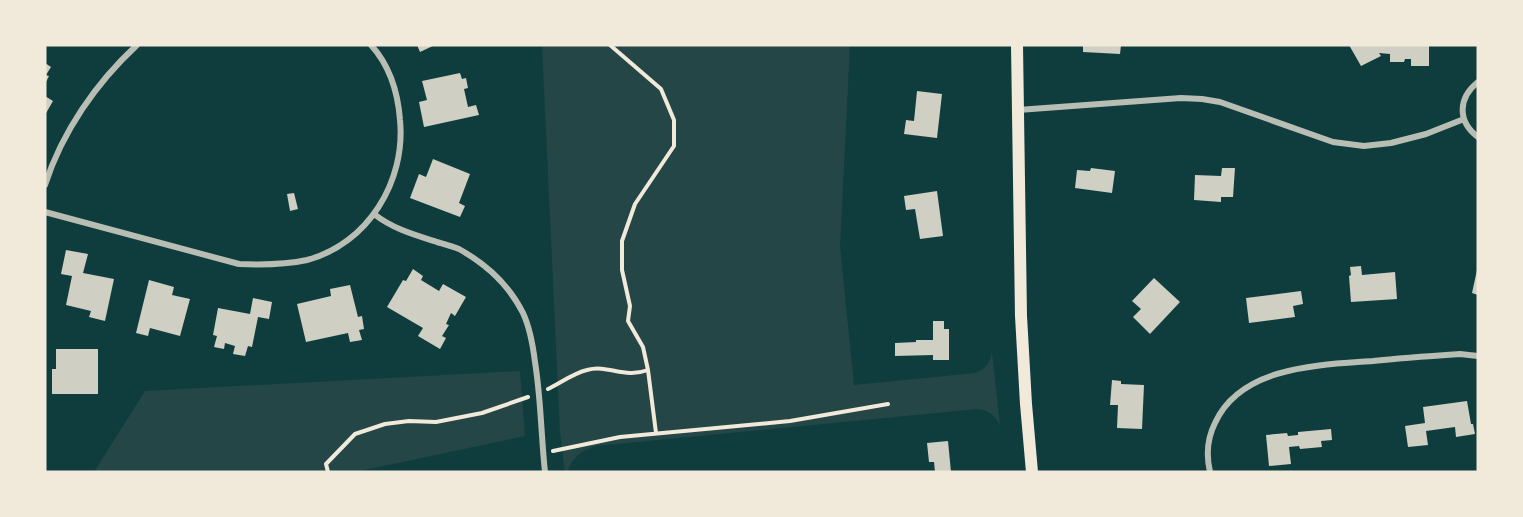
<svg xmlns="http://www.w3.org/2000/svg" width="1523" height="517" font-family="'PT Serif',serif">
<rect width="100%" height="100%" fill="#0f3d3e"/>
<path fill="#244646" d="M 542,45 L 850,45 L 840,246 L 854,385 L 975,373 C 986,369 990,363 992,352 L 1000,426 C 995,415 989,410 977,409 L 596,446 C 581,450 573,458 567,472 L 565,472 L 560,432 Z
M 520,371 L 525,436 L 355,472 L 94,472 L 145,391 Z"/>
<path fill="#cfcfc3" d="M 417,45 L 435,45 L 420,52 Z
M 1083,45 L 1121,45 L 1120,54 L 1083,52 Z
M 1349,45 L 1420,45 L 1429,46 L 1429,66 L 1411,66 L 1411,59 L 1405,59 L 1404,62 L 1390,62 L 1390,54 L 1379,53 L 1381,56 L 1361,66 Z
M 45,63 L 51,67 L 46,75 L 49,76 L 45,84 Z
M 460,73 L 462,79 L 466,78 L 468,88 L 464,89 L 468,107 L 476,105 L 479,115 L 424,127 L 419,102 L 427,100 L 422,81 Z
M 917,91 L 942,94 L 937,138 L 904,134 L 906,120 L 914,121 Z
M 45,96 L 53,101 L 45,115 Z
M 433,159 L 470,174 L 459,203 L 465,206 L 460,217 L 410,198 L 419,174 L 426,177 Z
M 1091,168 L 1115,171 L 1112,193 L 1075,188 L 1077,170 L 1090,171 Z
M 1222,168 L 1235,168 L 1233,197 L 1221,197 L 1221,202 L 1194,200 L 1195,175 L 1221,176 Z
M 937,191 L 943,236 L 920,239 L 915,209 L 906,210 L 904,196 Z
M 294,193 L 298,209 L 290,211 L 287,194 Z
M 66,250 L 88,254 L 83,273 L 114,279 L 105,321 L 89,317 L 91,311 L 66,305 L 72,276 L 61,274 Z
M 1361,266 L 1362,275 L 1395,272 L 1397,299 L 1351,302 L 1349,276 L 1351,275 L 1350,267 Z
M 413,269 L 423,276 L 421,280 L 439,291 L 443,284 L 466,297 L 455,316 L 451,313 L 446,324 L 449,325 L 442,336 L 446,338 L 440,349 L 418,336 L 423,328 L 387,307 L 403,280 L 406,281 Z
M 1477,270 L 1478,270 L 1478,295 L 1472,293 Z
M 1154,278 L 1180,302 L 1150,334 L 1133,317 L 1141,309 L 1132,301 Z
M 149,280 L 174,287 L 172,295 L 190,299 L 180,336 L 150,328 L 148,336 L 136,333 Z
M 350,285 L 358,317 L 362,316 L 364,329 L 359,330 L 362,340 L 350,342 L 348,333 L 306,342 L 297,304 L 331,296 L 330,289 Z
M 1301,291 L 1303,304 L 1293,306 L 1295,317 L 1249,323 L 1246,298 Z
M 253,298 L 272,302 L 269,319 L 258,317 L 252,347 L 248,346 L 245,356 L 233,354 L 235,346 L 225,343 L 224,349 L 214,347 L 217,336 L 213,335 L 218,308 L 250,314 Z
M 933,321 L 944,321 L 944,329 L 949,329 L 949,360 L 933,360 L 933,355 L 895,356 L 895,343 L 916,342 L 916,340 L 933,340 Z
M 56,349 L 98,349 L 98,394 L 52,394 L 52,369 L 56,369 Z
M 1112,380 L 1121,381 L 1121,384 L 1144,385 L 1142,429 L 1117,428 L 1118,405 L 1110,405 Z
M 1467,401 L 1471,424 L 1473,424 L 1475,434 L 1456,437 L 1455,427 L 1426,431 L 1428,445 L 1408,447 L 1405,426 L 1425,423 L 1423,407 Z
M 1331,429 L 1332,440 L 1321,441 L 1322,447 L 1300,449 L 1299,446 L 1289,447 L 1291,464 L 1269,466 L 1266,435 L 1287,433 L 1288,436 L 1298,435 L 1298,432 Z
M 948,441 L 951,472 L 935,472 L 934,462 L 929,462 L 927,443 Z"/>
<g fill="none" stroke-linecap="round" stroke-linejoin="round">
<path stroke="#f1e9da" stroke-width="4" d="M 648,370 L 656,433
M 548,389 C 560,383 574,373 587,370 C 608,364 624,379 648,370 L 643,347 L 628,321 L 630,306 L 622,270 L 622,241 L 635,204 L 674,146 L 674,120 L 661,89 L 610,45
M 553,451 L 620,437 L 790,421 L 888,404
M 328,472 L 326,464 L 355,434 L 385,424 L 409,421 L 436,422 L 482,413 L 528,397"/>
<path stroke="#b8beb3" stroke-width="6" d="M 1478,82 C 1458,98 1457,121 1478,137
M 1018,110 L 1181,98 L 1202,99 L 1220,102 L 1333,142 L 1364,146 L 1391,143 L 1426,134 L 1464,119
M 45,185 C 62,132 96,83 137,45
M 45,212 L 239,264 C 262,265 284,265 307,260 C 368,244 406,181 400,120 C 398,93 390,66 371,45
M 374,214 C 393,229 415,235 437,242 C 444,244 452,246 459,249 C 486,264 509,285 523,313 C 530,328 533,346 535,362 C 541,399 541,435 545,472
M 1210,472 C 1206,455 1207,439 1215,423 C 1241,366 1319,365 1373,361 C 1402,358 1431,356 1460,354 L 1478,356"/>
<path stroke="#f1e9da" stroke-width="12" d="M 1017,45 L 1021,316 L 1026,404 L 1032,472"/>
</g>
<rect width="1523" height="517" fill="none" stroke="#f1e9da" stroke-width="93"/>
</svg>
